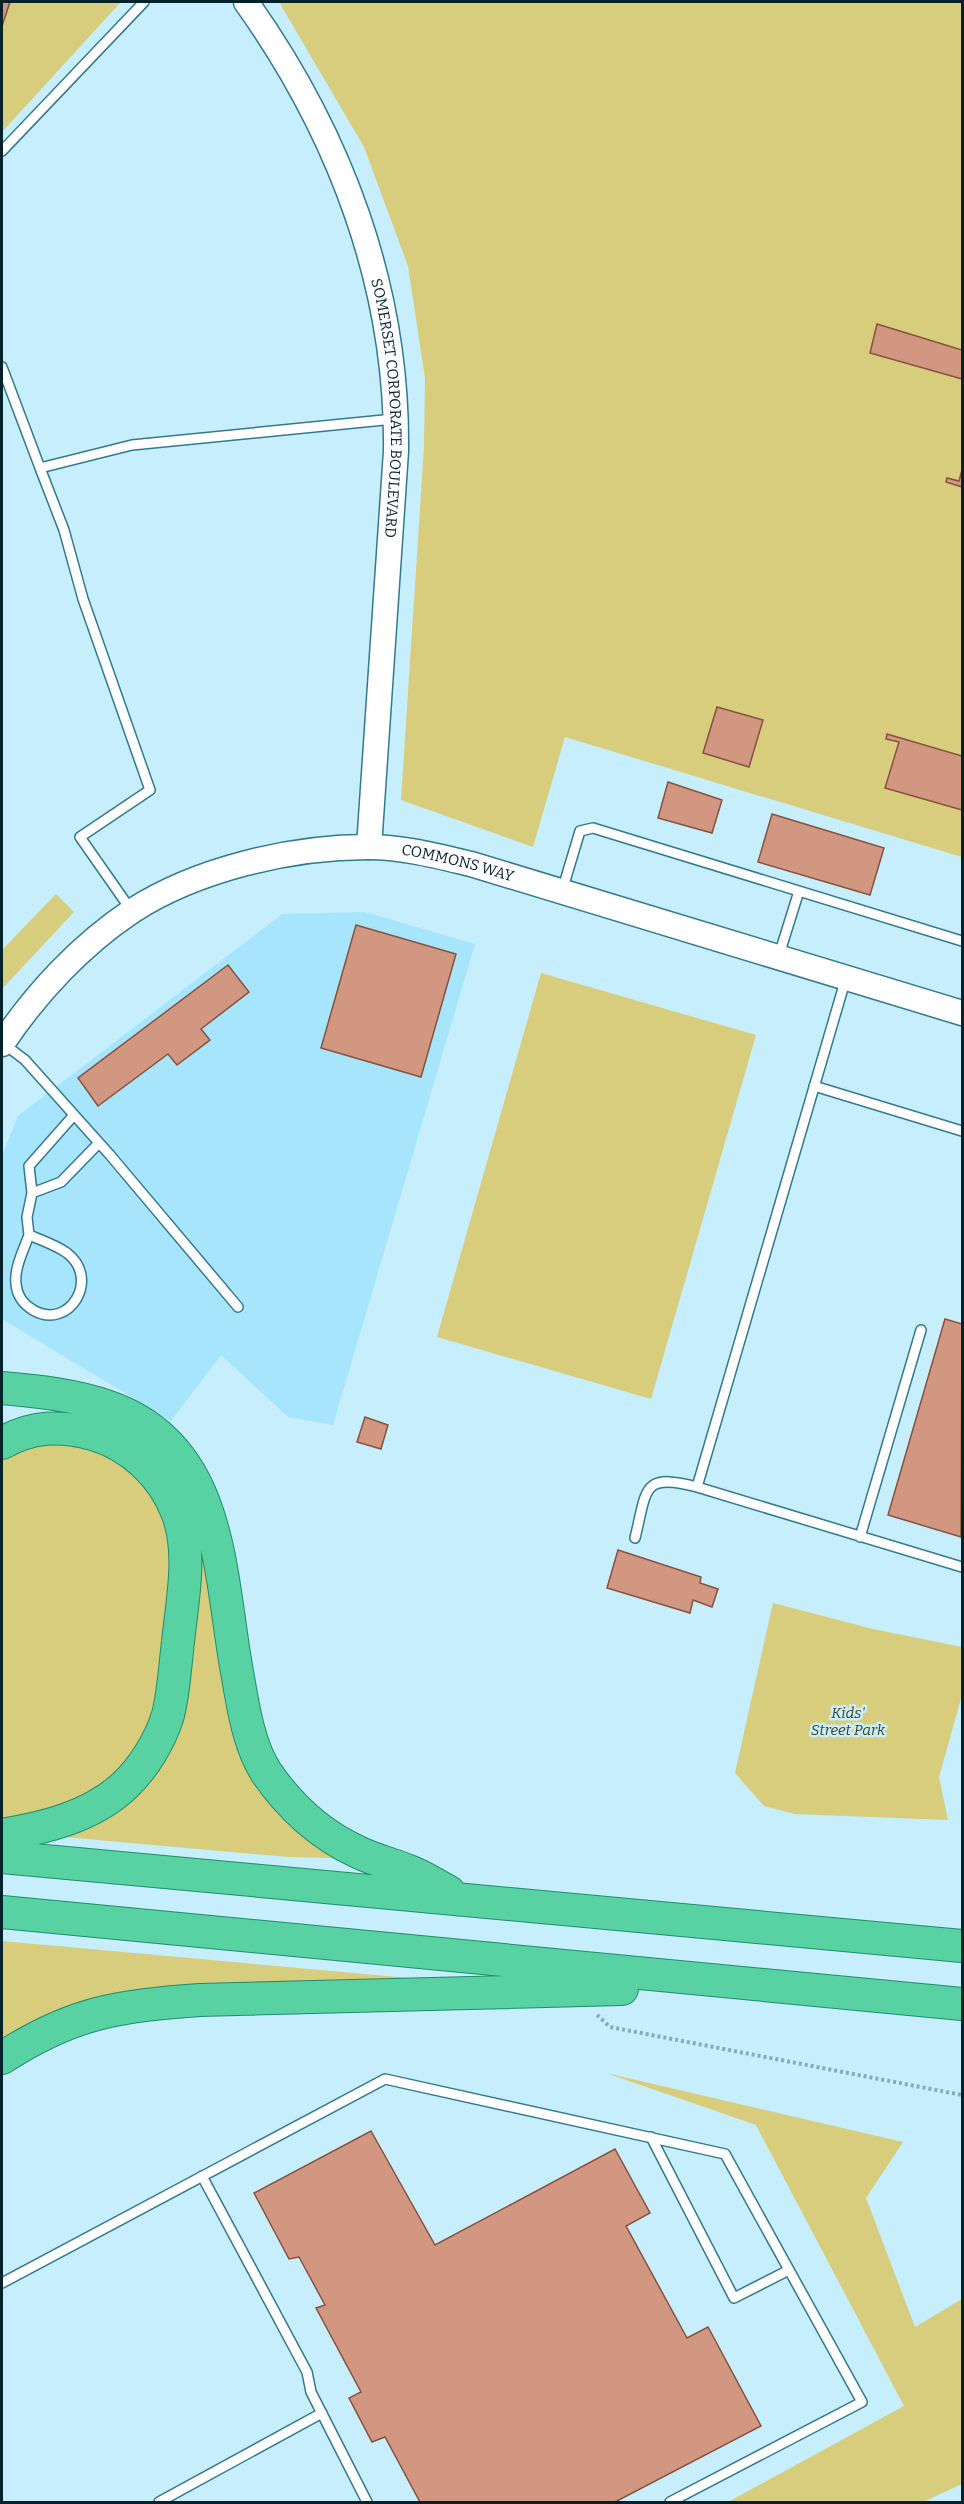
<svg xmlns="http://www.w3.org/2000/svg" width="964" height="2504" font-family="Bitter,serif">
<rect width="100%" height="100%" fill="#c6eefd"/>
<path fill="#a7e5fc" d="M 365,912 L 475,944 L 333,1425 L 288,1417 L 221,1355 L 171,1421 L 2,1319 L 2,1156 L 18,1116 L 282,914 Z"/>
<path fill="#d7cd7d" d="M 10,2 L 121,2 L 2,132 L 2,26 Z
M 279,2 L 962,2 L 962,857 L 565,737 L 533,847 L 401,800 L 424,447 L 425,378 L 408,266 L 364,147 Z
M 56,894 L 74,912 L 2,989 L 2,950 Z
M 541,973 L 756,1035 L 651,1399 L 437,1337 Z
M 73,1441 L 132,1468 L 155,1495 L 173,1543 L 158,1714 L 130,1760 L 89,1800 L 2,1820 L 2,1454 L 14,1447 Z
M 203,1527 L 230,1717 L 333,1855 L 332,1858 L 288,1857 L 53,1836 L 183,1706 Z
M 773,1603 L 873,1629 L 962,1647 L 962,1695 L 939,1777 L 948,1820 L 795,1814 L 764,1806 L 735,1773 Z
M 2,1941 L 420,1979 L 299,1986 L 2,2043 Z
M 606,2073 L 903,2142 L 866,2198 L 915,2327 L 962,2299 L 962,2484 L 923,2502 L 728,2502 L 904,2406 L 756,2125 Z"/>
<path fill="#d19780" stroke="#87523e" stroke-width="1.5" d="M 2,2 L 10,2 L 2,26 Z
M 877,324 L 962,350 L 962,379 L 870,353 Z
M 962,470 L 962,487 L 946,482 L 947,478 L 959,481 Z
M 717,707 L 763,720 L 749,767 L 703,753 Z
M 887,734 L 962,756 L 962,810 L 885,788 L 899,742 L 886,739 Z
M 668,782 L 722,800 L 712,833 L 658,818 Z
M 772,814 L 884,848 L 870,895 L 758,862 Z
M 356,925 L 456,954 L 421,1077 L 321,1048 Z
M 228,965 L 249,992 L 201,1029 L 210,1040 L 177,1065 L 168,1054 L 98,1106 L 78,1078 Z
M 945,1319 L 962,1324 L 961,1537 L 888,1515 Z
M 365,1417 L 388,1425 L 381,1449 L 357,1442 Z
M 618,1550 L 701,1577 L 700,1583 L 718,1589 L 712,1607 L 693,1600 L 690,1613 L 607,1588 Z
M 371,2131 L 435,2245 L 615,2149 L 650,2213 L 626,2226 L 687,2338 L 708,2327 L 761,2426 L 615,2502 L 420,2502 L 385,2437 L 372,2442 L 349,2398 L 361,2392 L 316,2308 L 325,2305 L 299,2257 L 289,2259 L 254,2193 Z"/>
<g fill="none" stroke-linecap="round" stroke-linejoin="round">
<g stroke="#33798f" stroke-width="12">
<path id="service" d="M 2,151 L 144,2
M 2,367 L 40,468
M 562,891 L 580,831 L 593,828 L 962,941
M 131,910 L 80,837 L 150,790 L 83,599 L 64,530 L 40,468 L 132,445 L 394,419
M 779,955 L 799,891
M 846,978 L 697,1487 L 962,1567
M 4,1044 L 25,1060 L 110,1155 L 238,1307
M 814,1086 L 962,1131
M 32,1193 L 61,1182 L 99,1143
M 29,1235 C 41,1240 56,1245 67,1253 C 101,1279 69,1331 33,1310 C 23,1304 17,1296 16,1284 C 14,1268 24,1249 29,1235 Z
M 29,1235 L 27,1217 L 32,1193 L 29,1166 L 74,1115
M 860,1537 L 921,1330
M 635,1538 C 647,1490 641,1472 697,1487
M 651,2137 L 734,2298 L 789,2270
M 202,2176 L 307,2372 L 311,2392 L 367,2502
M 2,2283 L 385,2079 L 725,2154 L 862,2402 L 670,2502
M 159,2502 L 322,2413"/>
</g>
<g stroke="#33798f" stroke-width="27">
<g id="tertiary">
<path id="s1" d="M 246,2 C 340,134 398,287 396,451 L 369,847"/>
<path id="s2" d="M 2,1044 C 36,993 81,945 132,911 C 197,869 291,847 368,847 C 403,847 437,856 471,864 L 962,1013"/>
</g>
</g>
<g stroke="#208d6a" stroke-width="34">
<path id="trunk" d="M 2,1388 C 37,1391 75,1395 109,1407 C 223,1447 219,1573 237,1672 C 243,1705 248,1744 266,1772 C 289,1806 321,1835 358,1852 C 374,1860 392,1864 409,1871 C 423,1876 436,1885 449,1892
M 2,1443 C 32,1426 60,1425 93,1434 C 131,1445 163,1475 177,1512 C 193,1552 182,1601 178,1642 C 175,1666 174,1691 168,1715 C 160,1741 143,1769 123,1787 C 90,1817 44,1828 2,1835
M 2,1857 L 962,1946
M 2,1912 L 962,2004
M 2,2058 C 73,2012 118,2006 200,2000 L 622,1989"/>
</g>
<path stroke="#87abb8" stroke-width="4" stroke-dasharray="3 3" stroke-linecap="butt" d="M 597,2015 L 610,2027 L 962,2095"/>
<use href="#service" stroke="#fff" stroke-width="9"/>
<use href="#tertiary" stroke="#fff" stroke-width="24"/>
<use href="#trunk" stroke="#58d2a3" stroke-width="32"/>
</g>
<g text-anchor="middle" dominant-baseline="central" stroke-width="5" stroke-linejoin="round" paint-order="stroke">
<g font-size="15" fill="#04222b" stroke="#c6eefd">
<text stroke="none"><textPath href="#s1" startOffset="438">SOMERSET CORPORATE BOULEVARD</textPath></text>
<text stroke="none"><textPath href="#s2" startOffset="526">COMMONS WAY</textPath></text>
</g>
<g font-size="15" font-style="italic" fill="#474215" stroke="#c6eefd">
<text x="848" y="1713">Kids'<tspan x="848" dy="17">Street Park</tspan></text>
</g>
</g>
<rect width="964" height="2504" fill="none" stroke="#04222b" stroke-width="6"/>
</svg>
